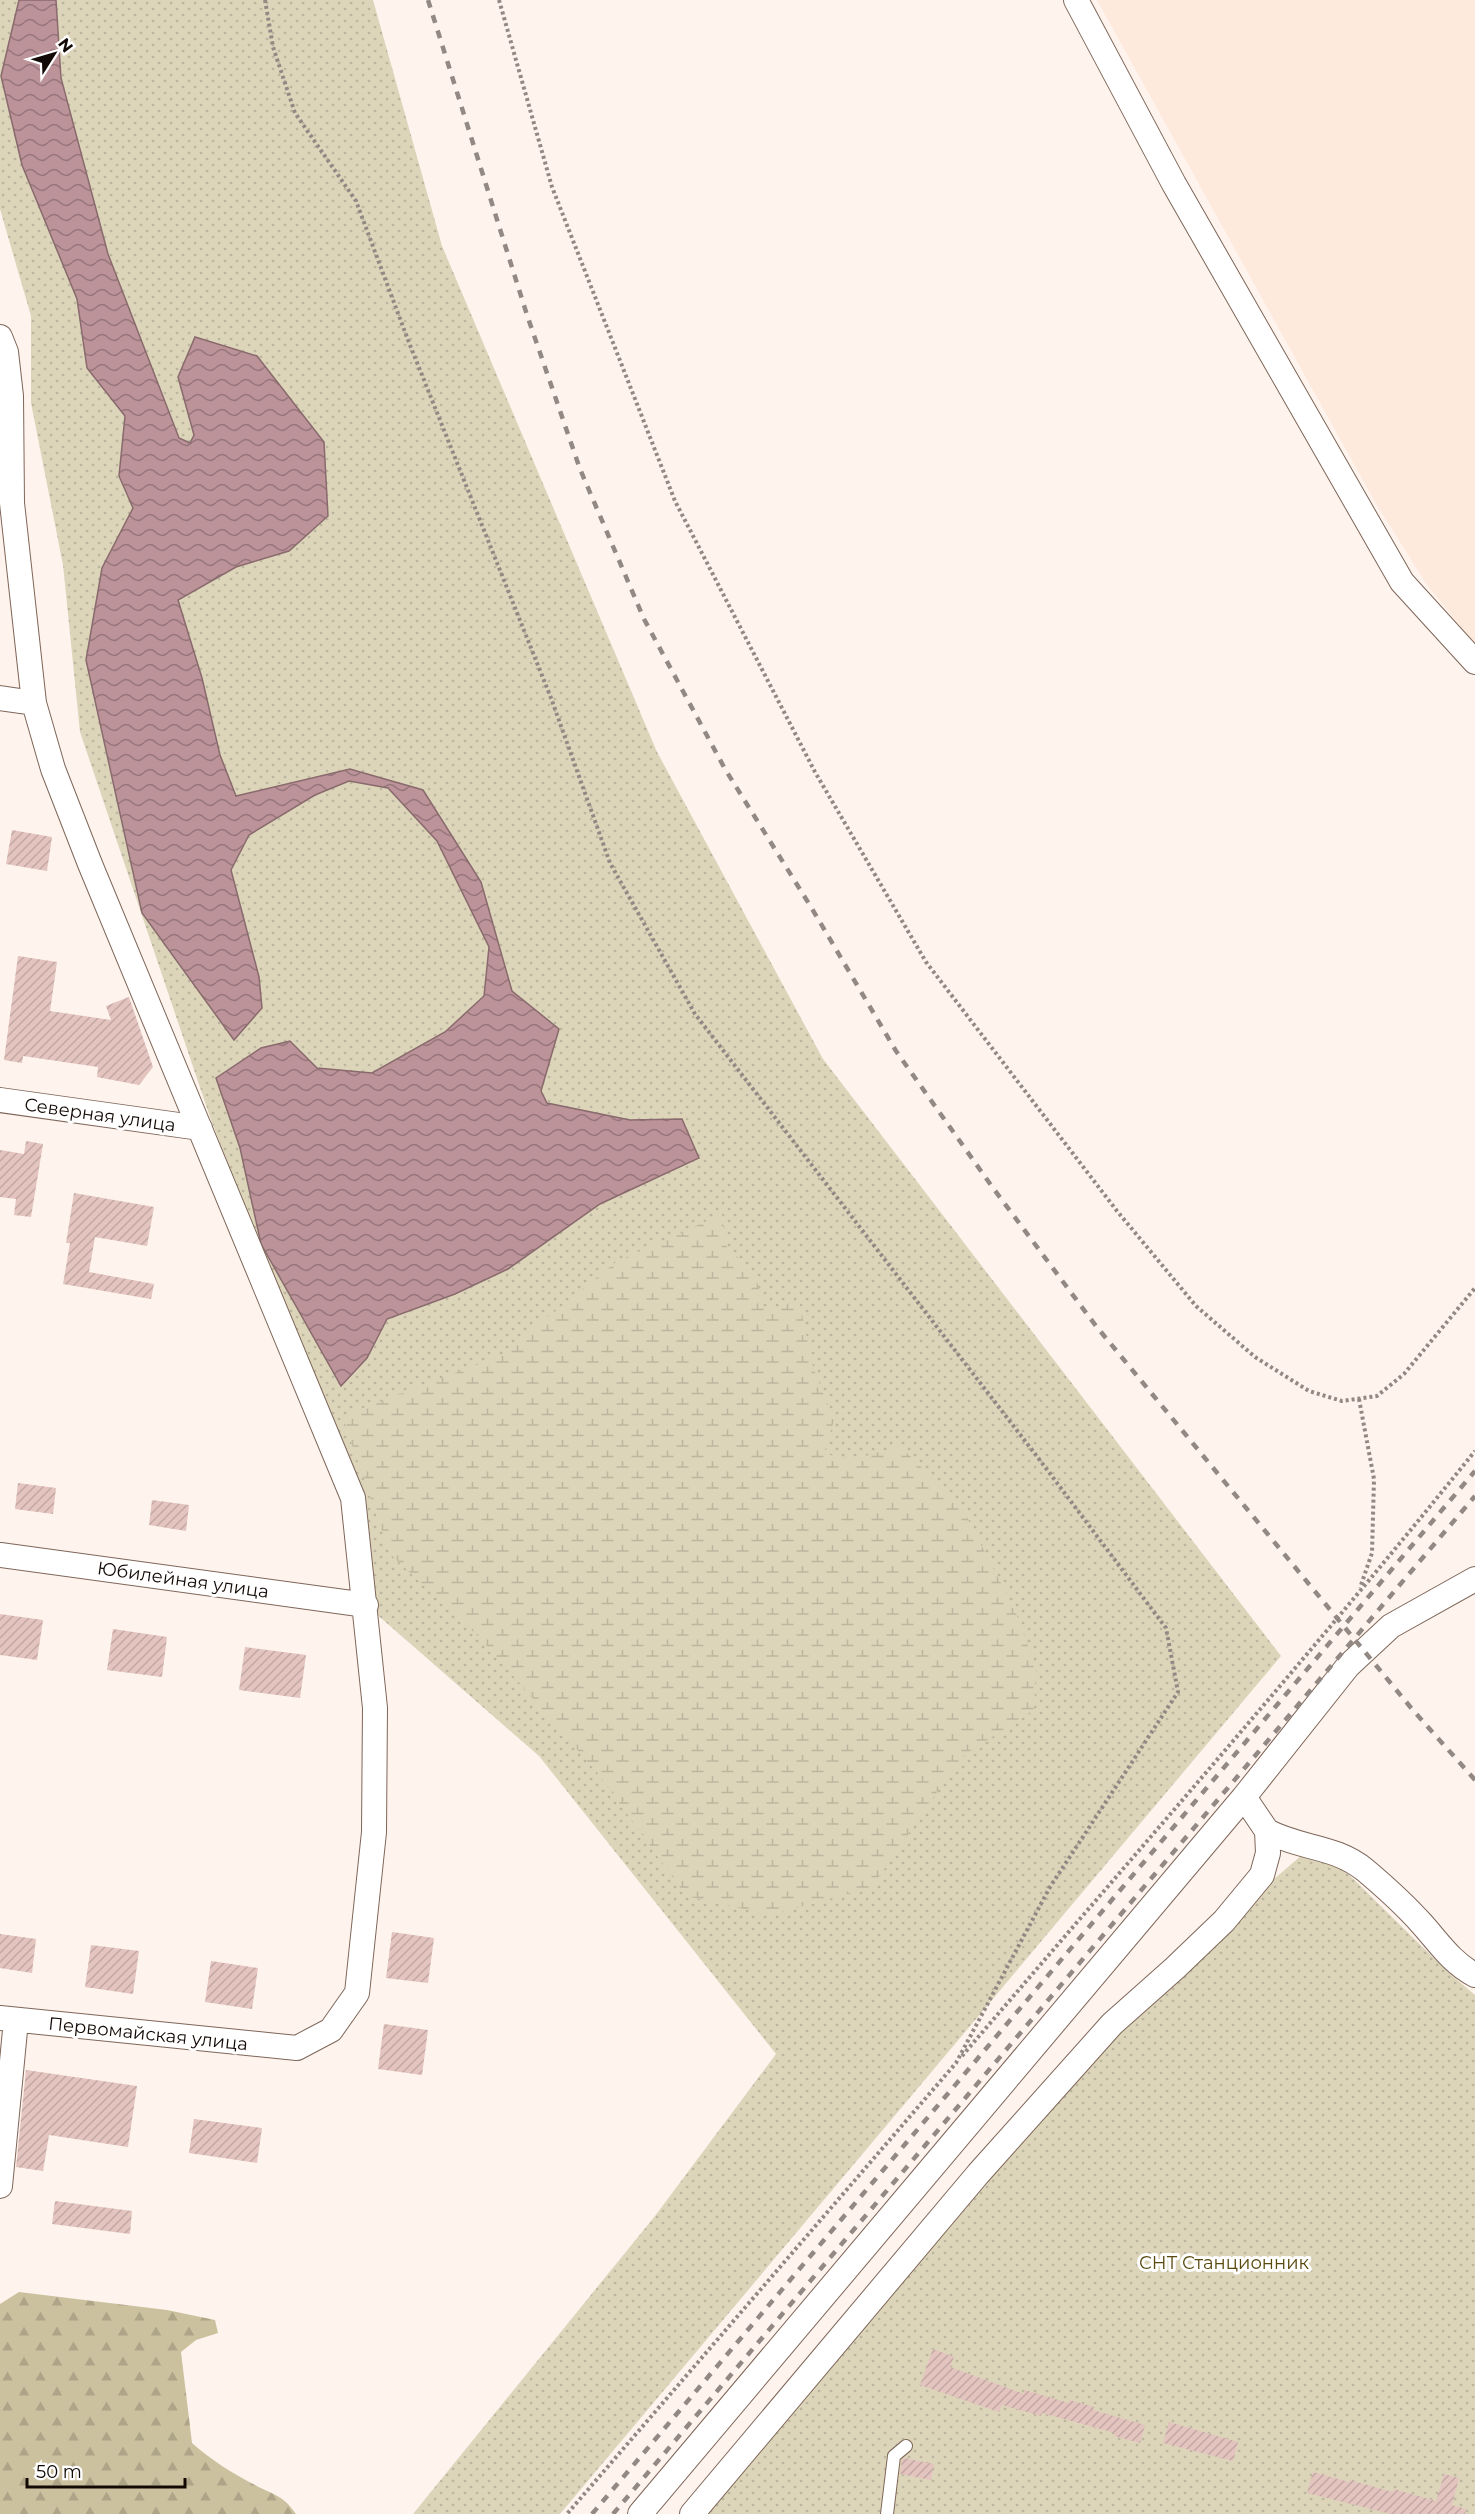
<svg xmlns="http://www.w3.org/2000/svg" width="1475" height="2514" font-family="Montserrat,sans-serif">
<defs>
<pattern id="grass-dots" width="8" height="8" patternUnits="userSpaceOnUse" patternTransform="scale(1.5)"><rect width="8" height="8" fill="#ddd5ba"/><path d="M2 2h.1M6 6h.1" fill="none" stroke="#bdb69e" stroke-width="1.8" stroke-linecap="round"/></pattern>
<pattern id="forest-firs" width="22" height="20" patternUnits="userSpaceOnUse" patternTransform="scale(1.5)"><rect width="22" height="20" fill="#ccc19f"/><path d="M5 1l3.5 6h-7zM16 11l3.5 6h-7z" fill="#aea487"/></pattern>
<pattern id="wetland-marsh" width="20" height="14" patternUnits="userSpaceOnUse" patternTransform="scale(1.5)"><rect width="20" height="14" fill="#ddd5ba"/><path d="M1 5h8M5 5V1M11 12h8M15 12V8" fill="none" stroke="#bdb69e"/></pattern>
<pattern id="water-waves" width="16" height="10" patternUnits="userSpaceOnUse" patternTransform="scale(1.5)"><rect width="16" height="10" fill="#bb9399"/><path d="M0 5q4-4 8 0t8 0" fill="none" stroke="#97767b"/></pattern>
<pattern id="building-hatch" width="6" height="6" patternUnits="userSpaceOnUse" patternTransform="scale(1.5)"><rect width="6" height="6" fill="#e4c4bf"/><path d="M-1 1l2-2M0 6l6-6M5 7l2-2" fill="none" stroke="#c3a7a3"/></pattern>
</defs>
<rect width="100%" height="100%" fill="#fef3ed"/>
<path fill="#fee9dd" d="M 1097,0 L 1475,0 L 1475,644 L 1427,585 L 1375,502 Z"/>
<path fill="url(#grass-dots)" d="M 0,0 L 373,0 L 442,246 L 657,752 L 823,1059 L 1281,1656 L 560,2514 L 413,2514 L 655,2216 L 776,2054 L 539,1756 L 366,1605 L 353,1498 L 210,1117 L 80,732 L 63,565 L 31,403 L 31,316 L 0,209 Z
M 1302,1855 L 1335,1861 L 1449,1973 L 1475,1995 L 1475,2514 L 680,2514 L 1121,2010 Z"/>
<path fill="url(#forest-firs)" d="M 19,2292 L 167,2310 L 215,2320 L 218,2333 L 196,2340 L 181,2352 L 192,2443 C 211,2460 232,2473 255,2485 C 275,2496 282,2494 296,2514 L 0,2514 L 0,2304 Z"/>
<path fill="url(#wetland-marsh)" d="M 722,1214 L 726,1246 L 755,1274 L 765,1311 L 799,1301 L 813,1367 L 834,1420 L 824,1454 L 855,1459 L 900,1446 L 962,1508 L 1015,1610 L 1036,1669 L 1034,1710 L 961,1757 L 872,1887 L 771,1915 L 686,1896 L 600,1776 L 481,1639 L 390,1554 L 342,1416 L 500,1356 L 616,1262 Z"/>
<path fill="url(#water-waves)" stroke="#896a6d" stroke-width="1.5" d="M 19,0 L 56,0 L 61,78 L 108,254 L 179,438 L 190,443 L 194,435 L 178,377 L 195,337 L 257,356 L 324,442 L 328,516 L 289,551 L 236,567 L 178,600 L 202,678 L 220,755 L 236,796 L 350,769 L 423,790 L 481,882 L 512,991 L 559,1029 L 541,1091 L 547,1103 L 630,1120 L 682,1119 L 699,1158 L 600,1204 L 508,1269 L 455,1294 L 387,1319 L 367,1358 L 341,1386 L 261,1244 L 240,1148 L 216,1078 L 261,1048 L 290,1041 L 317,1068 L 372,1073 L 445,1032 L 484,996 L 489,947 L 437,841 L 388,788 L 349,781 L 315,795 L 249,835 L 231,870 L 259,977 L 262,1008 L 234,1040 L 142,913 L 86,660 L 102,568 L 133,508 L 119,476 L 125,416 L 87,368 L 77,299 L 22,165 L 1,76 Z"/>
<path fill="url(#building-hatch)" d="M 12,830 L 52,837 L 47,871 L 6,864 Z
M 18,956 L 57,962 L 50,1011 L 111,1020 L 106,1006 L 129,997 L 153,1067 L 139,1085 L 97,1077 L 98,1067 L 23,1056 L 22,1063 L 4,1060 Z
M 26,1141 L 43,1144 L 31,1217 L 14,1215 L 16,1199 L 0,1197 L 0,1150 L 24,1154 Z
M 74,1193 L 154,1207 L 147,1246 L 95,1237 L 89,1272 L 154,1284 L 151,1299 L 63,1284 L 70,1243 L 66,1243 Z
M 18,1483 L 56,1488 L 53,1514 L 15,1509 Z
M 152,1500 L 189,1505 L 186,1531 L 149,1525 Z
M 0,1614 L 43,1620 L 37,1660 L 0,1655 Z
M 113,1629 L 167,1637 L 162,1677 L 107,1670 Z
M 245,1647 L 306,1655 L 300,1698 L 239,1690 Z
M 392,1932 L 434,1938 L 428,1983 L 386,1978 Z
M 0,1934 L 36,1939 L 32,1973 L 0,1968 Z
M 91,1945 L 139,1951 L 133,1994 L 85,1987 Z
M 211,1961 L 258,1968 L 252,2009 L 205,2002 Z
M 384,2024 L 428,2030 L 422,2075 L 378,2069 Z
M 26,2070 L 137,2086 L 128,2147 L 49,2135 L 43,2171 L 16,2167 Z
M 194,2119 L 262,2128 L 257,2163 L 189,2153 Z
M 55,2201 L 132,2211 L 130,2234 L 52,2224 Z
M 933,2349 L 954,2357 L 950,2367 L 1024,2394 L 1025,2390 L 1069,2403 L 1070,2400 L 1094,2407 L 1093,2410 L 1145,2425 L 1140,2443 L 1114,2436 L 1115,2433 L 1042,2413 L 1041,2416 L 1002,2405 L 999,2412 L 920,2385 Z
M 1169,2422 L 1238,2442 L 1233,2461 L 1163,2443 Z
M 904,2458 L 934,2464 L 931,2480 L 900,2474 L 902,2460 Z
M 1313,2472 L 1349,2482 L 1350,2480 L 1393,2492 L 1394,2489 L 1436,2501 L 1444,2474 L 1459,2478 L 1452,2505 L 1466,2509 L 1465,2514 L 1391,2514 L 1307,2493 Z"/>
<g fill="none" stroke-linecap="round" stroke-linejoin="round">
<g stroke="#7e6659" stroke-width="14">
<path id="lane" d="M 887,2514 L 894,2456 L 906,2446"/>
</g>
<g stroke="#7e6659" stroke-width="26">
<path id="street" d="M 1076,0 L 1174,184 L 1402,582 L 1475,662
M 0,337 L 6,352 L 11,396 L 12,503 L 34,703 L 53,769 L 90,864 L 353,1498 L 375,1708 L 374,1832 L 357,1993 L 331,2030 L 297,2048 L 0,2018
M 0,698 L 34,703
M 0,1100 L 200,1128
M 0,1555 L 366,1605
M 1244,1797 L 1267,1831
M 0,2186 L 16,2020
M 640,2514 L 1244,1797 L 1348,1666 L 1391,1626 L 1475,1579
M 692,2514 L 978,2174 L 1112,2024 L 1175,1968 L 1224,1921 L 1262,1875 L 1268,1853 L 1267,1831 C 1300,1849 1334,1845 1365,1870 C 1384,1886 1405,1905 1422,1924 C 1439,1943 1452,1963 1475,1975"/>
</g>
<path stroke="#938984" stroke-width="4" stroke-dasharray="3 3" stroke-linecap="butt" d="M 265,0 L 273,47 L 295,113 L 356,201 L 408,340 L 551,698 L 610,863 L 695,1014 L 1039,1459 L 1166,1628 L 1178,1692 L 1050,1887 L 956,2063 L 567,2514
M 499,0 L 552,187 L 675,501 L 815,772 L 926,962 L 1117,1211 L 1196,1306 L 1255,1357 L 1309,1391 L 1342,1401 L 1377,1396 L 1404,1374 L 1475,1288
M 1359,1399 L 1374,1479 L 1372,1553 L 1360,1588
M 962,2056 C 1134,1855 1309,1657 1475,1451"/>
<use href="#lane" stroke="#fff" stroke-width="12"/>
<use href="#street" stroke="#fff" stroke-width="24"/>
<path stroke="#938984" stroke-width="4.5" stroke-dasharray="8 8" stroke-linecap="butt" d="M 428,0 L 527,315 L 580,469 L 644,619 L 725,769 L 811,907 L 896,1051 L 993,1188 L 1096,1326 L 1412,1709 L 1475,1780
M 592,2514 L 1475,1471
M 613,2514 L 1475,1496"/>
</g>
<g text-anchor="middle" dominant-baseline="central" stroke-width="6" stroke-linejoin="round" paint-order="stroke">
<g font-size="18" fill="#130a06" stroke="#fff">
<text transform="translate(100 1115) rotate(8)">Северная улица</text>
<text transform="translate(183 1580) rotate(8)">Юбилейная улица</text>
<text transform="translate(148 2034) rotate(6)">Первомайская улица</text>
</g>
<g font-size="18" fill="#59490c" stroke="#fff">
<text x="1224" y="2263">СНТ Станционник</text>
</g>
</g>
<g transform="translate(54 54) rotate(53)" stroke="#ffffff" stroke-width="4.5" paint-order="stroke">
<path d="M0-4.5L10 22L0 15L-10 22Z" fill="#130a06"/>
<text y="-9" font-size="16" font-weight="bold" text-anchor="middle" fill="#130a06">N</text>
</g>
<path d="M27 2478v9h158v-9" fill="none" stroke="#130a06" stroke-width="3"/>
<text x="36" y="2478" font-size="18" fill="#130a06" stroke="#ffffff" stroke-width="4.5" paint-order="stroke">50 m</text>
</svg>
